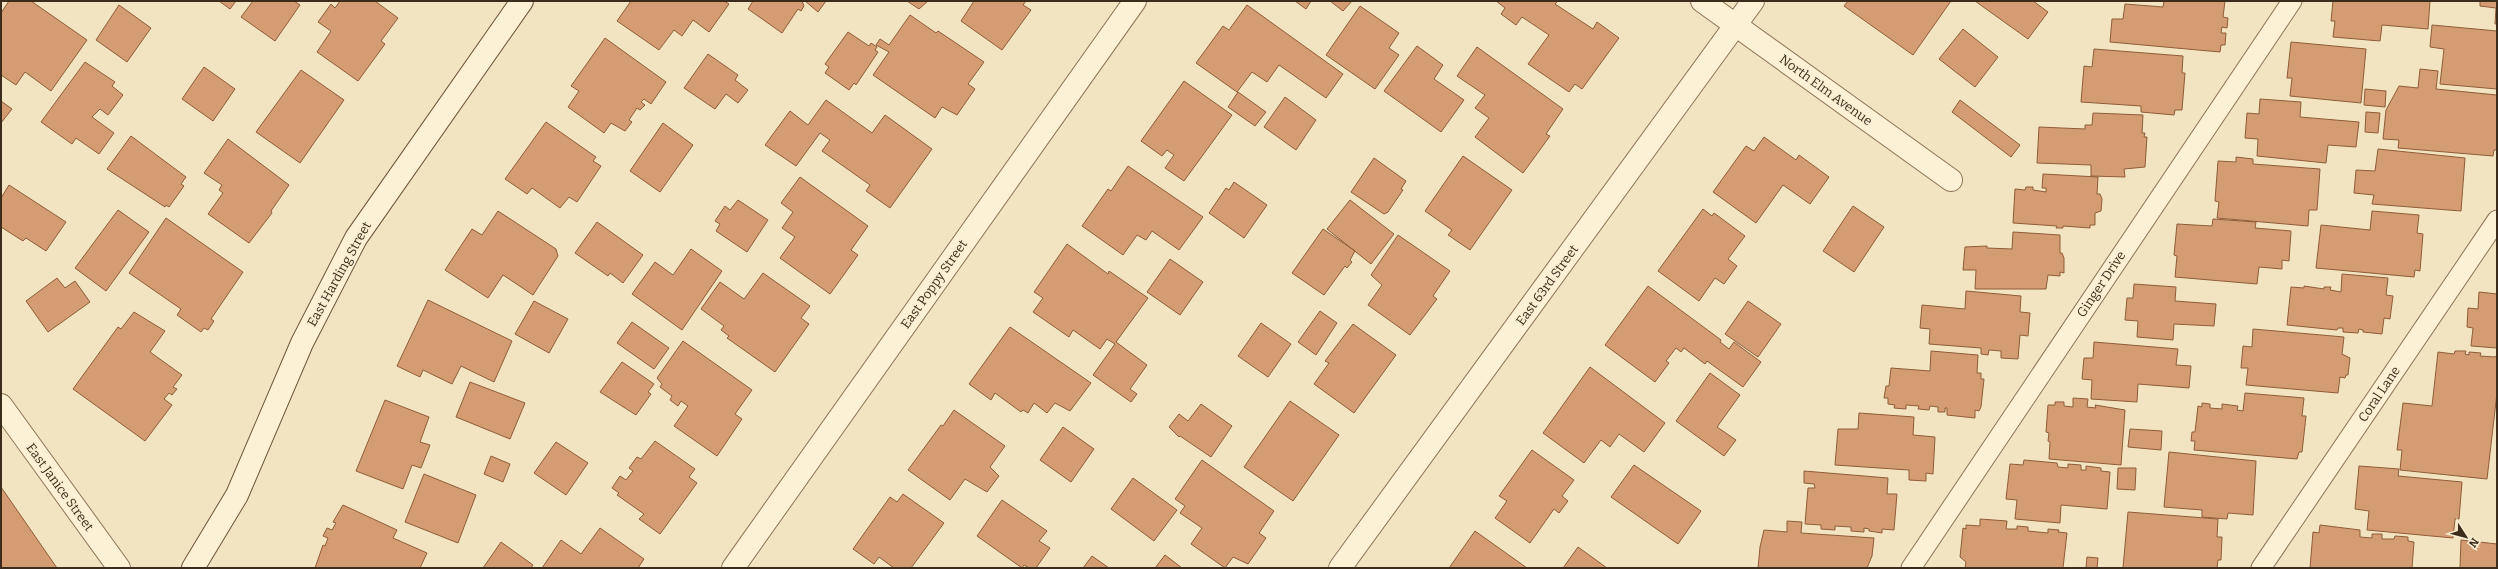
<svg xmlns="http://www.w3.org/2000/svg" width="2498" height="569" font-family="Bitter,serif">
<rect width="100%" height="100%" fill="#f2e4c0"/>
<path fill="#d49c72" stroke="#8f5c39" d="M 9,1 L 31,1 L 87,40 L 51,91 L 25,72 L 16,85 L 1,75 L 1,13 Z
M 219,1 L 236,1 L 230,9 Z
M 253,1 L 294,1 L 300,5 L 275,41 L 241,17 Z
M 340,1 L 375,1 L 398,18 L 381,41 L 385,44 L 358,81 L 317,52 L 331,31 L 318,22 L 331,4 L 335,8 Z
M 631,1 L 724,1 L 729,4 L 709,32 L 693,20 L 682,36 L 674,30 L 659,50 L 617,21 Z
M 753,1 L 802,1 L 804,6 L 801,11 L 798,9 L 782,33 L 748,9 Z
M 805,1 L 826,1 L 818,12 Z
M 907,1 L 928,1 L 919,9 Z
M 974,1 L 1026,1 L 1023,5 L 1031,10 L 1002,50 L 961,21 Z
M 1295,1 L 1311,1 L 1306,9 Z
M 1330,1 L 1352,1 L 1343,11 Z
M 1496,1 L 1558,1 L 1555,4 L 1593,29 L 1597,22 L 1619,38 L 1582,89 L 1575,84 L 1569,92 L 1528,64 L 1549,35 L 1522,17 L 1516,25 L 1501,14 L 1505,8 Z
M 1848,1 L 1951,1 L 1913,55 L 1844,6 Z
M 1975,1 L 2033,1 L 2048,12 L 2028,39 Z
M 2164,1 L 2225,1 L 2223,17 L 2228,18 L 2227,28 L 2222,27 L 2221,33 L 2226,33 L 2225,45 L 2221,45 L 2220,52 L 2110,42 L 2112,19 L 2123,19 L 2125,4 L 2163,7 Z
M 2333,1 L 2430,1 L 2428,29 L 2382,25 L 2380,41 L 2333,37 L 2335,21 L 2331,21 Z
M 2480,1 L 2497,1 L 2497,24 L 2495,24 L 2496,8 L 2480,6 Z
M 119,5 L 151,28 L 127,62 L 96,40 Z
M 1247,5 L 1343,74 L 1326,98 L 1279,65 L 1267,82 L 1252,72 L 1237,92 L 1196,63 L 1223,26 L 1229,30 Z
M 1360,6 L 1399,33 L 1389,48 L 1399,55 L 1375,89 L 1326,55 Z
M 910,15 L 936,33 L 938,31 L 984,62 L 968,84 L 975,89 L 957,115 L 942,107 L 935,118 L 873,75 L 889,52 L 876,45 L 880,39 L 889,45 Z
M 2432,25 L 2497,31 L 2497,89 L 2440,84 L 2444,49 L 2430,47 Z
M 1963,29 L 1998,57 L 1975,87 L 1939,59 Z
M 848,32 L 869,46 L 871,43 L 877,47 L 875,50 L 878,52 L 856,85 L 854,83 L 849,90 L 825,73 L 829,67 L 825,64 Z
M 605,38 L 666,82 L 651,104 L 644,99 L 641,102 L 645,105 L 640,110 L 637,108 L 629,120 L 632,122 L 625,131 L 611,123 L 604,133 L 568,107 L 579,91 L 571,86 Z
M 2291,42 L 2366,49 L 2361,103 L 2290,96 L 2292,78 L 2287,78 Z
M 1417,46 L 1443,65 L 1434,79 L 1464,100 L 1441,132 L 1384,91 Z
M 1477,47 L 1563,109 L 1546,134 L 1550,136 L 1523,173 L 1475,137 L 1489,118 L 1475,108 L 1485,95 L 1457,76 Z
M 2094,49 L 2183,56 L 2182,73 L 2185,73 L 2182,110 L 2175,110 L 2174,115 L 2141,112 L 2141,106 L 2081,102 L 2084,66 L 2092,67 Z
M 708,54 L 738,75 L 735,80 L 748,90 L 738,103 L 726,94 L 715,109 L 684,88 Z
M 85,62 L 115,82 L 112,86 L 123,95 L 108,115 L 100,109 L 92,117 L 114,133 L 99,154 L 76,138 L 72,144 L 41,122 Z
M 204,67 L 235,89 L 213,121 L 182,99 Z
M 2420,69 L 2438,71 L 2436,89 L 2497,95 L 2497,150 L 2494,150 L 2493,156 L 2398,148 L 2399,140 L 2383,139 L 2386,110 L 2399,86 L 2418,88 Z
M 301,70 L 344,100 L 300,163 L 256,132 Z
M 1184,81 L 1232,115 L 1184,181 L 1165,168 L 1174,155 L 1167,150 L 1162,156 L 1141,141 Z
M 2365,89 L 2386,91 L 2385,107 L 2364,105 Z
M 1238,92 L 1266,112 L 1255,126 L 1228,107 Z
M 1285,97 L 1316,120 L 1296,150 L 1264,127 Z
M 2260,99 L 2301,102 L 2300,117 L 2359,122 L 2356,147 L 2328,145 L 2326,163 L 2257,156 L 2258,139 L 2245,138 L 2247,113 L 2259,114 Z
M 826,100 L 872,133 L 885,115 L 932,149 L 890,208 L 866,191 L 870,185 L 822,151 L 830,140 L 820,133 L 796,166 L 765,145 L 790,111 L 808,125 Z
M 1960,100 L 2020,145 L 2011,157 L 1952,112 Z
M 1,101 L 12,109 L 1,123 Z
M 2366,112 L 2380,113 L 2378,133 L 2365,132 Z
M 2093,113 L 2143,115 L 2142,133 L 2145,133 L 2144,137 L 2147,137 L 2145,167 L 2124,169 L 2125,177 L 2091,176 L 2091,165 L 2037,163 L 2039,127 L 2085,129 L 2085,125 L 2092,125 Z
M 546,122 L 596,157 L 593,161 L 601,166 L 577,202 L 569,197 L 560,208 L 532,188 L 527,194 L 505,179 Z
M 663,123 L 693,145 L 660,192 L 630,171 Z
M 131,136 L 186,177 L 181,184 L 184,186 L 169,207 L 166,205 L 165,207 L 107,169 Z
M 1764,137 L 1796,160 L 1799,155 L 1829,177 L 1810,204 L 1783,185 L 1756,223 L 1713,192 L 1746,146 L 1754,151 Z
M 228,139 L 289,185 L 271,211 L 272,213 L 249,243 L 208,214 L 223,193 L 219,190 L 222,185 L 204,173 Z
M 2378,149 L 2465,158 L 2461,211 L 2372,204 L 2374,195 L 2354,193 L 2356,170 L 2375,171 Z
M 1463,156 L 1512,190 L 1470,250 L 1448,235 L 1452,230 L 1425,211 Z
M 2236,157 L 2253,159 L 2253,164 L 2320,169 L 2317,210 L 2309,210 L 2308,226 L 2217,218 L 2219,202 L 2215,201 L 2218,161 L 2236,162 Z
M 1374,158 L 1406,181 L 1401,189 L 1403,190 L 1388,212 L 1384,214 L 1351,192 Z
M 1128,166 L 1203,217 L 1179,250 L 1152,231 L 1146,240 L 1137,235 L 1123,255 L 1082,226 L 1108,189 L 1111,191 Z
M 2043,174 L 2098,177 L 2097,194 L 2100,194 L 2102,199 L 2101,211 L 2095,213 L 2095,225 L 2090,225 L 2090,228 L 2063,226 L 2063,228 L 2056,228 L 2057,226 L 2013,223 L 2015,189 L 2025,190 L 2026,187 L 2033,187 L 2033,190 L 2046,192 L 2046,188 L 2042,188 Z
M 800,177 L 868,226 L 851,250 L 858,255 L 830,294 L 780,258 L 795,237 L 782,228 L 793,212 L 781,203 Z
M 1234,182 L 1267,205 L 1244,238 L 1209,213 L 1226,188 L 1229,190 Z
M 9,185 L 66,222 L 46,251 L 26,238 L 23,241 L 1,227 L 1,198 Z
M 738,200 L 768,220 L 747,252 L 716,231 L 720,224 L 715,221 L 725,206 L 730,210 Z
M 1350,200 L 1394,234 L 1371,264 L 1327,229 Z
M 1853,206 L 1884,227 L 1854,272 L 1823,251 Z
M 1703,209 L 1712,216 L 1714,213 L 1745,236 L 1728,259 L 1737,266 L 1724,284 L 1715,278 L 1699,301 L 1658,271 Z
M 118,210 L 149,232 L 106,291 L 75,268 Z
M 498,211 L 556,249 L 558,256 L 533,295 L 503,275 L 488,298 L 445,270 L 472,229 L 482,235 Z
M 2372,211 L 2419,215 L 2417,233 L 2423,234 L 2420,271 L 2415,270 L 2414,277 L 2316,268 L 2321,225 L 2370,230 Z
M 166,218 L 243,272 L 211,319 L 214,321 L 208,330 L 204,328 L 201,332 L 177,315 L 181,309 L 129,273 Z
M 2213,219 L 2256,222 L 2255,228 L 2291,231 L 2289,261 L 2282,260 L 2282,269 L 2259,267 L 2257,284 L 2175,277 L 2177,256 L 2174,255 L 2177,224 L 2212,226 Z
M 597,222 L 643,255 L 623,283 L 610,273 L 608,276 L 575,253 Z
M 1323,229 L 1355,251 L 1350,260 L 1352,262 L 1347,268 L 1345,266 L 1324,295 L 1292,273 Z
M 2013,232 L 2060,235 L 2060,253 L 2062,253 L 2064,258 L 2064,273 L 2060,272 L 2060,276 L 2048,275 L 2046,289 L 1975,289 L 1976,270 L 1963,270 L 1965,247 L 1987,246 L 1987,248 L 2012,249 Z
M 1398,235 L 1450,271 L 1433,296 L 1437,299 L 1410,335 L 1368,305 L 1382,285 L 1371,275 Z
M 1067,244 L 1108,274 L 1109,271 L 1148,298 L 1116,342 L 1147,365 L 1130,389 L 1137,394 L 1131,402 L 1093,375 L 1115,344 L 1107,339 L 1100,349 L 1073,330 L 1069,337 L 1033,312 L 1043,298 L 1034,292 Z
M 691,249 L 722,271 L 682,330 L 632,294 L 655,262 L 673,275 Z
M 1170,259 L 1203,282 L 1180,315 L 1147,292 Z
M 763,273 L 810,306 L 801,318 L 809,324 L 775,372 L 727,338 L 729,336 L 721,330 L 724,326 L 701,309 L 720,282 L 744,299 Z
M 2342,274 L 2388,278 L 2386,295 L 2393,296 L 2390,319 L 2384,318 L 2382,334 L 2363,332 L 2363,330 L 2359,329 L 2358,333 L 2343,332 L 2343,328 L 2338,328 L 2337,330 L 2287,325 L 2291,287 L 2304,288 L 2304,286 L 2324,289 L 2324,287 L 2331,287 L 2330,290 L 2341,292 Z
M 57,278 L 65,288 L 75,281 L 90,302 L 48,332 L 26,301 Z
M 2134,284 L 2176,287 L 2175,301 L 2216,304 L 2214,326 L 2174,324 L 2173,340 L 2137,337 L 2138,321 L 2125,320 L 2127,298 L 2133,298 Z
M 1648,286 L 1721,340 L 1720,342 L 1729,349 L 1734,342 L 1761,362 L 1743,387 L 1707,361 L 1705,364 L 1684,348 L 1681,352 L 1676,348 L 1666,361 L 1669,363 L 1655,382 L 1605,345 Z
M 1966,291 L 2021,296 L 2020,312 L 2030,313 L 2028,336 L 2020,335 L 2018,359 L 2001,358 L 2001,351 L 1989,350 L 1988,355 L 1981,354 L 1981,348 L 1929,344 L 1930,329 L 1920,328 L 1922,305 L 1965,309 Z
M 2479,292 L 2497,294 L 2497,348 L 2471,346 L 2473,328 L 2467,327 L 2468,308 L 2478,309 Z
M 428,300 L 512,341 L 494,382 L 461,366 L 452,384 L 423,370 L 420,377 L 397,366 Z
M 534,301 L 568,319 L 549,353 L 515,334 Z
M 1748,301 L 1781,324 L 1758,357 L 1725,334 Z
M 1320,311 L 1337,323 L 1316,355 L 1298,342 Z
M 134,312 L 165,331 L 150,352 L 182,375 L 173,387 L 177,389 L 172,395 L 169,393 L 164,399 L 172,405 L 145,441 L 73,389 L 118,327 L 121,329 Z
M 632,322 L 669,348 L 654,369 L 617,343 Z
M 1261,323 L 1291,344 L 1268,377 L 1238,356 Z
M 1353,324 L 1396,355 L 1354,413 L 1314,384 L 1329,363 L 1325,361 Z
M 1010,327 L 1091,383 L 1070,411 L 1055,403 L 1047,413 L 1034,403 L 1028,413 L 1023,410 L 1021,412 L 995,393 L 991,400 L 969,384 Z
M 2253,329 L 2344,337 L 2342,354 L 2350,358 L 2348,375 L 2346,375 L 2345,378 L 2340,377 L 2338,393 L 2246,385 L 2248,368 L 2241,368 L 2243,346 L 2252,347 Z
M 683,341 L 752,390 L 735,414 L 742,419 L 717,456 L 674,426 L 688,406 L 681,401 L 678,406 L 670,400 L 672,396 L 660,387 L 662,384 L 657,378 Z
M 2094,342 L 2178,349 L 2176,365 L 2191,366 L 2189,388 L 2138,384 L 2137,402 L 2091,399 L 2092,380 L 2082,379 L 2084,358 L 2093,358 Z
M 1931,351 L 1978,355 L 1977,373 L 1981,373 L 1981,379 L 1984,379 L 1981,407 L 1979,411 L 1975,410 L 1975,418 L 1947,415 L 1947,408 L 1945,408 L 1945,412 L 1938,412 L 1938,407 L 1930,406 L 1929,410 L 1918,409 L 1919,406 L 1906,405 L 1906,409 L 1894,408 L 1895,405 L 1888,404 L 1888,398 L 1884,398 L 1886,386 L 1889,386 L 1891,368 L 1930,371 Z
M 2455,351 L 2466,351 L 2465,354 L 2469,355 L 2469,352 L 2481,353 L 2480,356 L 2495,357 L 2497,355 L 2497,393 L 2487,479 L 2400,470 L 2402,450 L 2397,450 L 2403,403 L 2432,406 L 2438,352 L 2454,354 Z
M 622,362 L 654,384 L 648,392 L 651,394 L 636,415 L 600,392 Z
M 1590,367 L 1665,423 L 1644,452 L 1619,434 L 1610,447 L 1601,440 L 1584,463 L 1543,433 Z
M 1710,373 L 1740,395 L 1717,427 L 1736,440 L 1724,456 L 1676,421 Z
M 470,382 L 525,403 L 510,439 L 456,417 Z
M 2245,393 L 2304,398 L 2302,416 L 2306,416 L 2302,452 L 2299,452 L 2297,459 L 2194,450 L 2195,441 L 2191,441 L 2192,432 L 2195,432 L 2198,406 L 2202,407 L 2202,403 L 2210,404 L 2210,408 L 2222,409 L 2222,404 L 2238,406 L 2237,410 L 2243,411 Z
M 2073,398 L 2088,399 L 2087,407 L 2096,408 L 2095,405 L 2125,410 L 2121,465 L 2049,459 L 2050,442 L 2048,441 L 2049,433 L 2046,432 L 2048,405 L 2055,405 L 2055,402 L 2064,402 L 2064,406 L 2073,407 Z
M 385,400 L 429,417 L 420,442 L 430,445 L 421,468 L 412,465 L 403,489 L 356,471 Z
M 1290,401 L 1339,435 L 1293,501 L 1244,467 Z
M 1201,404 L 1232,426 L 1211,457 L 1180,436 L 1179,437 L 1169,427 L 1179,414 L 1188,421 Z
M 954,410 L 1005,446 L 990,467 L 999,476 L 987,492 L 965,479 L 950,500 L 908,470 L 941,425 L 943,426 Z
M 1859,413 L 1914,417 L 1913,435 L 1935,437 L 1933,474 L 1926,473 L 1926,481 L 1909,480 L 1909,470 L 1835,465 L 1838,429 L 1858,429 Z
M 1063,427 L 1094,449 L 1071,482 L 1040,460 Z
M 2130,429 L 2162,431 L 2161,450 L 2128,447 Z
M 655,441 L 695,469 L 689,477 L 697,483 L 660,534 L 639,519 L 644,514 L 617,495 L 619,493 L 612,488 L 620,476 L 626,480 L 633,471 L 629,468 L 637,457 L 641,459 Z
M 556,442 L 588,463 L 566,495 L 534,473 Z
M 1532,450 L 1574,480 L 1562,496 L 1568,501 L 1559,513 L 1554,509 L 1530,543 L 1495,518 L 1507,501 L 1499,496 Z
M 2169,452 L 2256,461 L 2253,515 L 2228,513 L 2227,519 L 2202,517 L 2202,510 L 2164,507 Z
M 491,456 L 510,464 L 503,482 L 484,474 Z
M 1202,460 L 1274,511 L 1259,533 L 1266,538 L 1248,564 L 1233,557 L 1225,568 L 1191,544 L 1202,528 L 1180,513 L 1185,506 L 1175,499 Z
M 2024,460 L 2057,463 L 2058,467 L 2068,468 L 2068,464 L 2081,465 L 2081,470 L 2086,470 L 2086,466 L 2101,468 L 2101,471 L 2110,472 L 2107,509 L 2061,505 L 2060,523 L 2015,519 L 2017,500 L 2006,499 L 2010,464 L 2023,465 Z
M 1634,465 L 1701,511 L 1678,544 L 1611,497 Z
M 2359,466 L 2399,469 L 2398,476 L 2462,482 L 2459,519 L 2455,519 L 2453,538 L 2367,530 L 2369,511 L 2355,509 Z
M 2118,468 L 2136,468 L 2135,490 L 2117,489 Z
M 1804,471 L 1888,478 L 1887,494 L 1897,494 L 1894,530 L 1882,529 L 1882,533 L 1869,531 L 1869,529 L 1864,528 L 1864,532 L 1851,531 L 1851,527 L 1835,526 L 1835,530 L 1821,529 L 1821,525 L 1805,524 L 1808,488 L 1815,488 L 1814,484 L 1804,483 Z
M 424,474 L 476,495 L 458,543 L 405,522 Z
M 1133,478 L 1177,510 L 1154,541 L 1111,509 Z
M 1,487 L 57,568 L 1,568 Z
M 903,494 L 944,523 L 911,568 L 894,568 L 879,557 L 874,564 L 853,549 L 890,497 L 897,502 Z
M 1002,500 L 1047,531 L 1039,541 L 1050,548 L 1036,568 L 1029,568 L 1024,565 L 1022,568 L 977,536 Z
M 343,505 L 397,530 L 393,538 L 427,553 L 420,568 L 315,568 L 323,545 L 325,546 L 328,538 L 323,536 L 327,528 L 332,530 L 336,523 L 333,522 Z
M 2128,512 L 2218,519 L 2217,537 L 2222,537 L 2221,560 L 2218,560 L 2217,568 L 2123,568 Z
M 1980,519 L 2007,521 L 2006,529 L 2017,529 L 2017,526 L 2028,527 L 2028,531 L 2048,533 L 2048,529 L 2059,530 L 2058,532 L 2067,533 L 2063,568 L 1965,568 L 1966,562 L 1960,557 L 1963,528 L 1966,529 L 1966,525 L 1980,526 Z
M 1787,521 L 1802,522 L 1801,533 L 1874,538 L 1872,556 L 1867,568 L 1758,568 L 1760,547 L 1764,530 L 1787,532 Z
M 2320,525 L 2360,530 L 2360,537 L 2372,538 L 2372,534 L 2382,534 L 2382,539 L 2394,539 L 2395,536 L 2408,537 L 2408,541 L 2414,542 L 2412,568 L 2310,568 L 2313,532 L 2319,533 Z
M 600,528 L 644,559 L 638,568 L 542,568 L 561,540 L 581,554 Z
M 1475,531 L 1527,568 L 1449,568 Z
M 2461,540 L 2497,544 L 2497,568 L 2460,568 Z
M 501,542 L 533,565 L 531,568 L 483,568 Z
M 1578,547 L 1607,568 L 1563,568 Z
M 1165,555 L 1182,568 L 1155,568 Z
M 1092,556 L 1109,568 L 1083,568 Z
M 2087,557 L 2098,558 L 2097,568 L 2086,568 Z"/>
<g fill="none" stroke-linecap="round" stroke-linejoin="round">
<g stroke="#8e7456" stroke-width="21">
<path id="lane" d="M 1911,568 L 2292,1
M 2261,568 L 2497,220"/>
</g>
<g stroke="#8e7456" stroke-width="24">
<path id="street" d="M 1702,1 L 1951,180
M 1,405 L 119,568
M 733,568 L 1135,1
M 1340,568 L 1753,1"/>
</g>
<g stroke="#6f5539" stroke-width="24">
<path id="secondary" d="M 193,568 L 237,495 L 302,343 L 356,238 L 522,1"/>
</g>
<use href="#lane" stroke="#fcf1d5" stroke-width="19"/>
<use href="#street" stroke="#fcf1d5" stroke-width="22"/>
<use href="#secondary" stroke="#fcf1d5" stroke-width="22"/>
</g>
<g text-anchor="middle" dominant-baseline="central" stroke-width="3" stroke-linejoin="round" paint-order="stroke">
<g font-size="13" fill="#3c2c1c" stroke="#f9eed1">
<text transform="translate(1826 90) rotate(36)">North Elm Avenue</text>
<text transform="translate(339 274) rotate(-61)">East Harding Street</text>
<text transform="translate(934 284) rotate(-55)">East Poppy Street</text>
<text transform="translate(2101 284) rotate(-56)">Ginger Drive</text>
<text transform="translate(1547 285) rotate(-54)">East 63rd Street</text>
<text transform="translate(2379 394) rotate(-56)">Coral Lane</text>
<text transform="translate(60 487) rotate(54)">East Janice Street</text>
</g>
</g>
<rect width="2498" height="569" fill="none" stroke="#3c2c1c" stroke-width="4"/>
<g transform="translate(2466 537) rotate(126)" stroke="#f9eed1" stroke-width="3" paint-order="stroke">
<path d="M0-3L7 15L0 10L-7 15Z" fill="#3c2c1c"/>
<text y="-6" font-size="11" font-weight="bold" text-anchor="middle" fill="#3c2c1c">N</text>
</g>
</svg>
